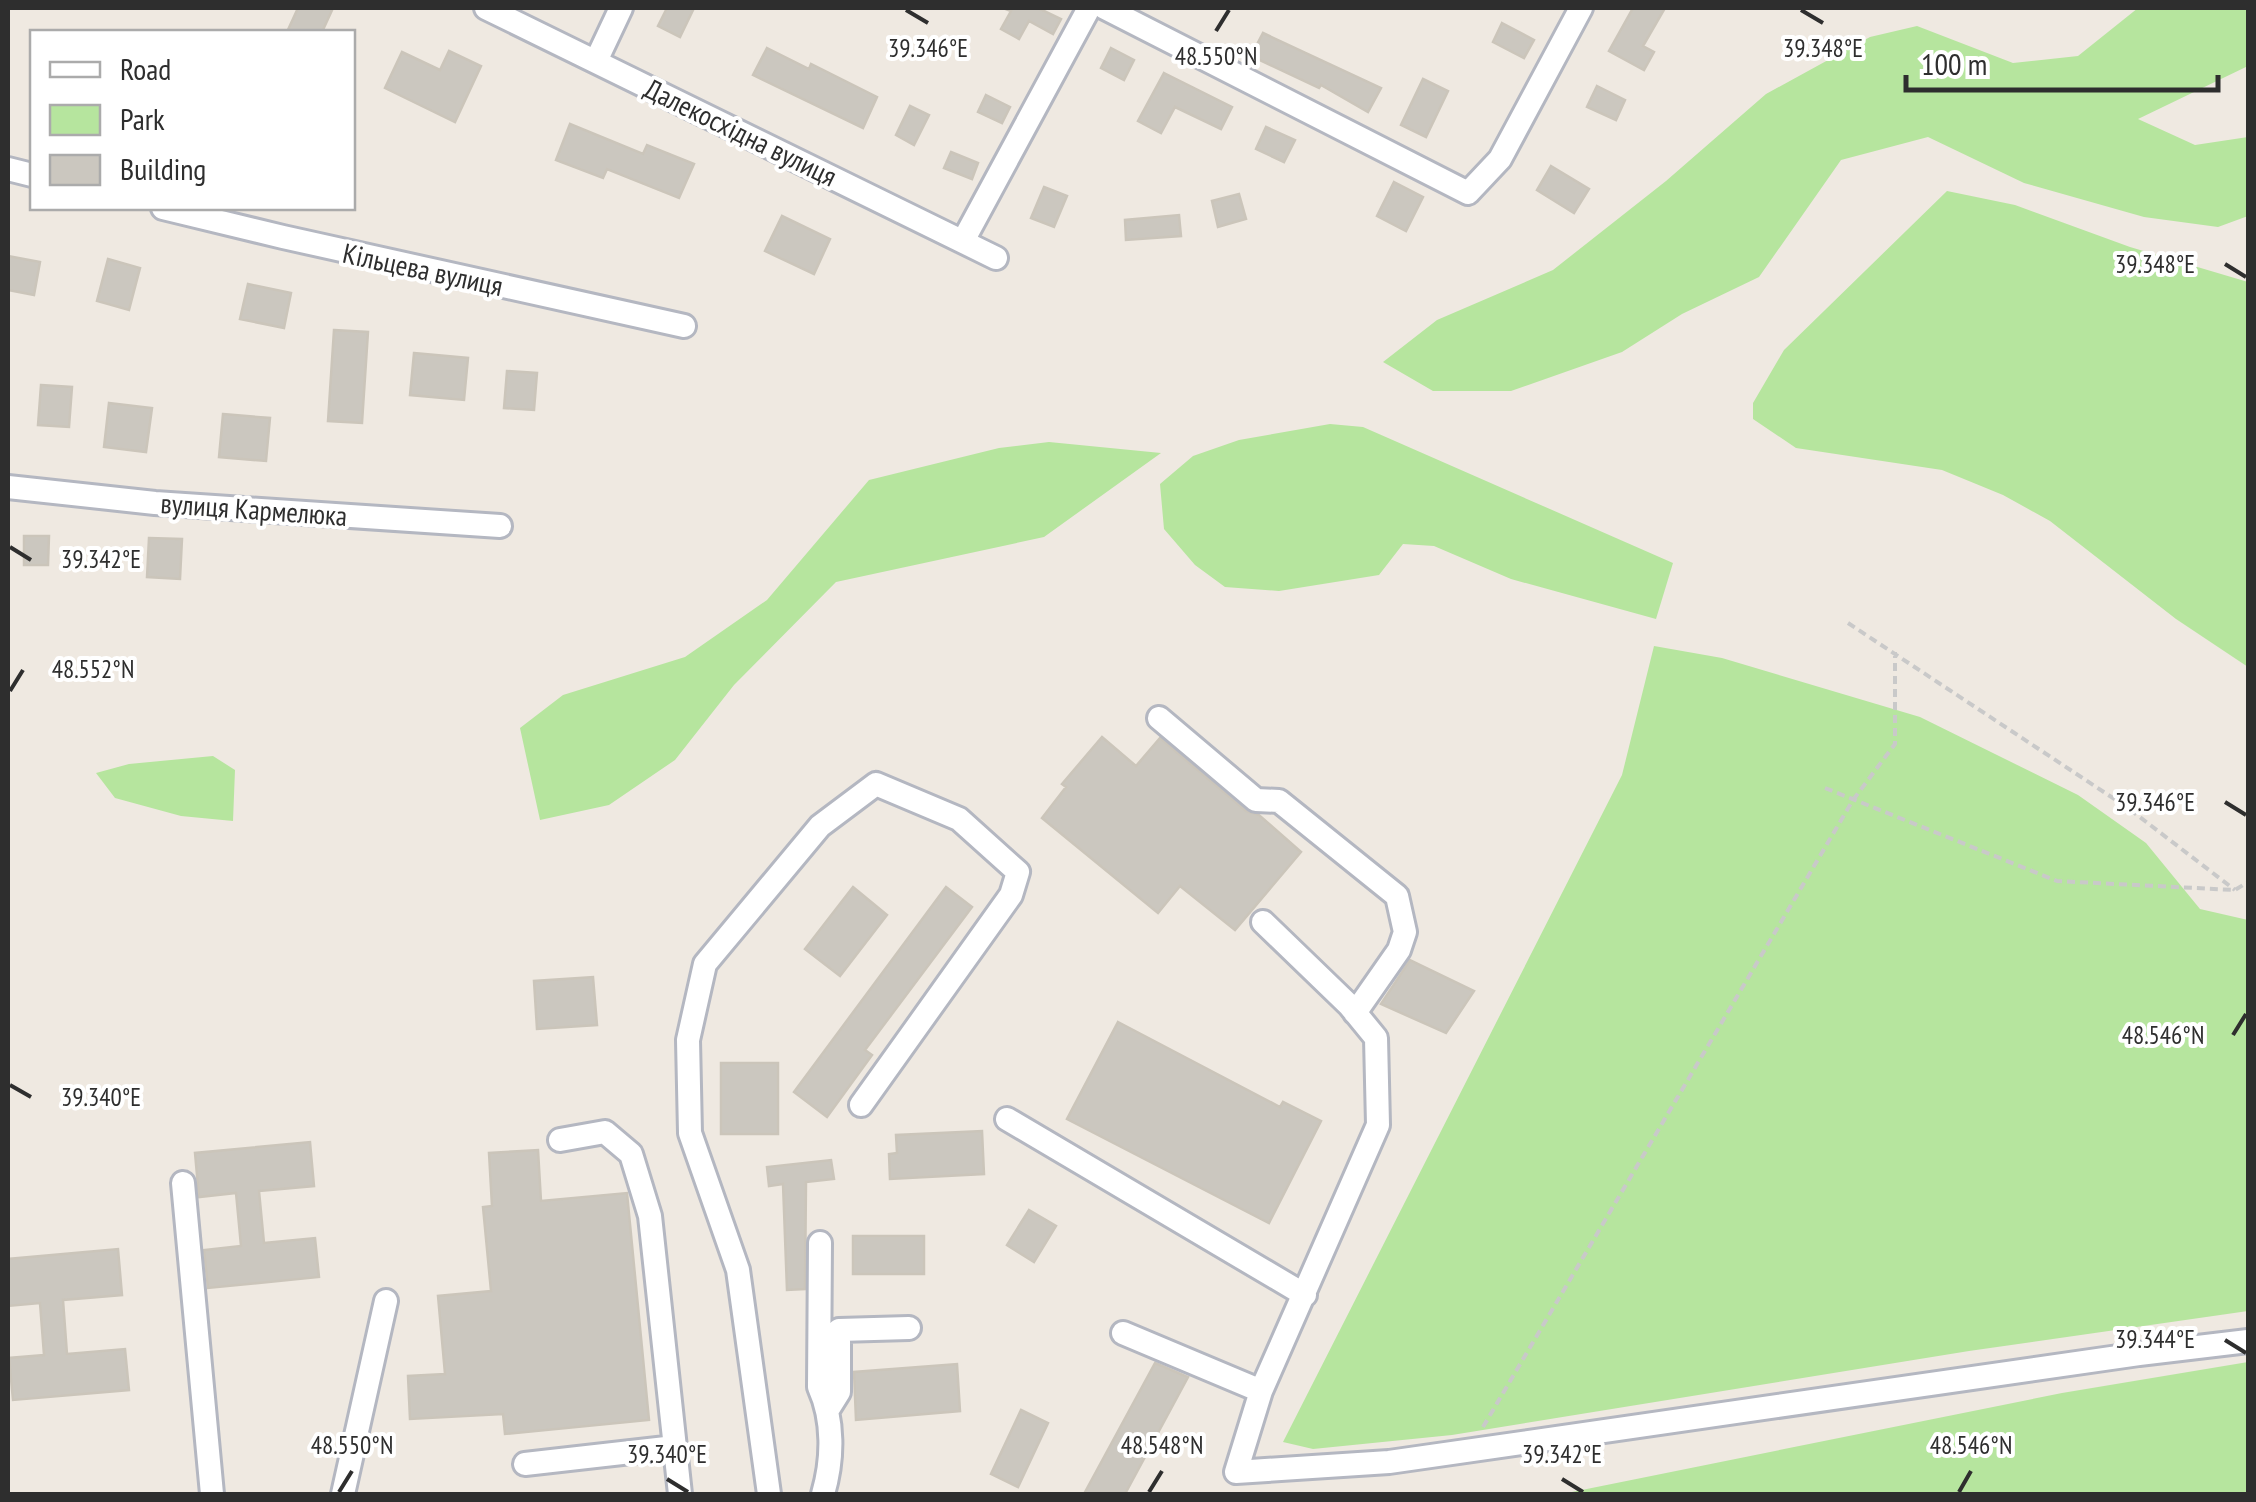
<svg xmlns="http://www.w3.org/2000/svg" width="2256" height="1502" font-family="'PT Sans Narrow',sans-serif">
<rect width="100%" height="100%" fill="#efe9e1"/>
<path fill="#b6e59e" d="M 2138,8 L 2248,8 L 2248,66 L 2138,119 L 2195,145 L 2248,137 L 2248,216 L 2218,227 L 2144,217 L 2024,183 L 1928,137 L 1841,160 L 1759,277 L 1682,314 L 1622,352 L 1511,391 L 1433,391 L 1383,362 L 1437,320 L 1553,270 L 1666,181 L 1766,94 L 1870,37 L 1917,26 L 2013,63 L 2078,56 Z
M 1947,191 L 2015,205 L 2130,247 L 2248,282 L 2248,667 L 2176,619 L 2050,521 L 2003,495 L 1942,470 L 1796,448 L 1753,419 L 1753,403 L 1784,350 Z
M 1330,424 L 1363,427 L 1673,563 L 1656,619 L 1511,579 L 1434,546 L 1403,544 L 1379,575 L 1279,591 L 1225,587 L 1195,565 L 1164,529 L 1160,484 L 1193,456 L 1239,440 Z
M 1049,442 L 1161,453 L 1044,537 L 836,582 L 734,685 L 675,760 L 609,805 L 540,820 L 520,728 L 563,695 L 685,657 L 767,600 L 869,480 L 999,448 Z
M 1654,646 L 1722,658 L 1920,717 L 2078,795 L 2146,843 L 2200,909 L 2248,920 L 2248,1311 L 1969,1351 L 1452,1435 L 1313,1449 L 1283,1442 L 1622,775 Z
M 213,756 L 235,770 L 233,821 L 181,816 L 115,798 L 96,773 L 129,764 Z
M 2248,1362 L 2248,1494 L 1562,1494 L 2062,1393 Z"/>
<path fill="#cbc7bf" stroke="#cbc5ba" stroke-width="2.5" d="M 298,8 L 333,8 L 322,32 L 287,32 Z
M 667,8 L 694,8 L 680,37 L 658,26 Z
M 1003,8 L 1038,8 L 1061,19 L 1053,34 L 1029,21 L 1019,39 L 1001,29 L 1011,11 Z
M 1633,8 L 1665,8 L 1643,46 L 1654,52 L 1644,70 L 1609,51 Z
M 1502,23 L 1534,40 L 1524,58 L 1493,42 Z
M 1263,33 L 1381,88 L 1368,112 L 1321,85 L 1319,88 L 1251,56 Z
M 767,48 L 809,69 L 811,64 L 877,97 L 863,128 L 753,75 Z
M 1111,48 L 1134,60 L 1124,80 L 1101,68 Z
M 449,51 L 481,66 L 455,122 L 385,88 L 402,52 L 440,70 Z
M 1164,73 L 1232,107 L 1221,129 L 1175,107 L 1161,133 L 1138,121 Z
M 1423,79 L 1448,91 L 1426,137 L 1401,125 Z
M 1597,86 L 1625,100 L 1616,120 L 1587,107 Z
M 986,95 L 1010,107 L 1002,123 L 978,112 Z
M 910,106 L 929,115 L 914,145 L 896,135 Z
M 570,124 L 643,154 L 647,145 L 694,164 L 679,198 L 607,169 L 603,178 L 556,160 Z
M 1266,127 L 1295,140 L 1284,162 L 1256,149 Z
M 951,152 L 978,163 L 972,179 L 944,168 Z
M 1551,166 L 1589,189 L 1574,213 L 1537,190 Z
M 1394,182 L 1423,197 L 1406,231 L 1377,216 Z
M 1044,187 L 1067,196 L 1054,227 L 1031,218 Z
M 1239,194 L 1246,219 L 1218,227 L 1212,201 Z
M 1179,215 L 1181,236 L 1126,240 L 1125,220 Z
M 782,216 L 830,239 L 814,274 L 765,251 Z
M 8,256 L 40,262 L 34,295 L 8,290 Z
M 108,259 L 140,268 L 129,310 L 97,301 Z
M 248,284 L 291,293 L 284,328 L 240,319 Z
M 334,330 L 368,332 L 362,423 L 328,421 Z
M 414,353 L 468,358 L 464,400 L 410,395 Z
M 507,371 L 537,373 L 534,410 L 504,408 Z
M 41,385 L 72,387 L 69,427 L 38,425 Z
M 109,403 L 152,408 L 146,452 L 104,447 Z
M 223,414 L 270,418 L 266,461 L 219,457 Z
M 24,536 L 49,536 L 48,565 L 24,565 Z
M 149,538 L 182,539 L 180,579 L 147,577 Z
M 1102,737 L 1136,766 L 1160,738 L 1246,811 L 1259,815 L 1301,852 L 1235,930 L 1180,886 L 1158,913 L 1042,818 L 1066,787 L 1062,784 Z
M 853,887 L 887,915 L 840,976 L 805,949 Z
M 946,887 L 972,907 L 865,1050 L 872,1055 L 827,1117 L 794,1092 Z
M 1410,960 L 1474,991 L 1446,1033 L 1381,1004 Z
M 593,977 L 597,1025 L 537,1029 L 534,981 Z
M 1118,1022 L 1280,1107 L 1283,1102 L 1321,1121 L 1269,1223 L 1067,1119 Z
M 721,1063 L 778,1063 L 778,1134 L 721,1134 Z
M 982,1131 L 984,1174 L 890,1179 L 889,1154 L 897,1153 L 896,1135 Z
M 310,1142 L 314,1186 L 259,1191 L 264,1243 L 315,1238 L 319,1277 L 208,1288 L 204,1250 L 241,1246 L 236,1193 L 199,1197 L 195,1153 Z
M 538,1150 L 541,1201 L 627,1193 L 649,1420 L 505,1434 L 503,1414 L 410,1419 L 408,1376 L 445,1374 L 438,1296 L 491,1291 L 483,1207 L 492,1206 L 489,1153 Z
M 831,1160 L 834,1179 L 806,1182 L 805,1289 L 787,1290 L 783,1184 L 769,1186 L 767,1167 Z
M 1029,1210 L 1056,1226 L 1034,1262 L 1007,1245 Z
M 853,1236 L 924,1236 L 924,1274 L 853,1274 Z
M 118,1249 L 122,1295 L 63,1300 L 67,1354 L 125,1349 L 129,1390 L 13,1400 L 9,1358 L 44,1355 L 40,1303 L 8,1306 L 8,1259 Z
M 1155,1363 L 1188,1377 L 1125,1494 L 1084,1494 Z
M 957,1364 L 960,1411 L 856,1420 L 854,1372 Z
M 1021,1410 L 1048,1423 L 1018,1487 L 991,1474 Z"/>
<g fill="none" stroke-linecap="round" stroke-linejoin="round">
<g stroke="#b4b7c1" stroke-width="28">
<path id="minor" d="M 486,8 L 996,258
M 1105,8 L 1468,193 L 1500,159 L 1581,8
M 596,61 L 621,8
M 8,169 L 32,175
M 163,208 L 283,237 L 684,326
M 963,241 L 1089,8
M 8,487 L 155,503 L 500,526
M 1159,718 L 1256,800 L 1279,801 L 1397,896 L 1405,932 L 1399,950 L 1355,1013
M 1263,922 L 1349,1005 L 1376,1038 L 1378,1125 L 1261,1391 L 1236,1472 L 1389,1462 L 2139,1354 L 2248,1341
M 1007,1119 L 1305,1295
M 560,1140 L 605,1132 L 631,1154 L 650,1216 L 680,1494
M 183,1183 L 212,1494
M 820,1243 L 819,1387 C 834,1420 833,1460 823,1494
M 1123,1333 L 1261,1391
M 829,1408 L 839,1392 L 839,1330 L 909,1328
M 525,1464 L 675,1447
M 343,1494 L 386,1301
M 769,1494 L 738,1270 L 690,1133 L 688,1040 L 705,964 L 820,826 L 876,784 L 959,819 L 1018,872 L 1011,895 L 861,1105"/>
</g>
<path stroke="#c9c9c9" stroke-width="4" stroke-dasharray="8 5" stroke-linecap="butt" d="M 1848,623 L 2128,808 L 2235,890
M 1825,788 L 2057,881 L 2235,890 L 2248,882
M 1483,1427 L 1853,800 L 1895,744 L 1895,652"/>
<use href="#minor" stroke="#fff" stroke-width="22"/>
</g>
<path fill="none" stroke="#2e2e2e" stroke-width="4" d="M 906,10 L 928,23M 1801,10 L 1823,23M 1216,31 L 1229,10M 2225,264 L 2246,277M 10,547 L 31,560M 10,691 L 23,670M 2225,802 L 2246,815M 2233,1035 L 2246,1014M 10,1085 L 31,1097M 2225,1340 L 2246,1353M 667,1479 L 688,1492M 1562,1479 L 1583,1492M 339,1492 L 352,1471M 1149,1492 L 1162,1471M 1959,1492 L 1971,1471"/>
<g text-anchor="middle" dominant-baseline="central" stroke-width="8" stroke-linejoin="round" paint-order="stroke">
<g font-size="28" fill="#2e2e2e" stroke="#fff">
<text transform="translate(741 132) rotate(26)">Далекосхідна вулиця</text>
<text transform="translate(423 269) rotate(12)">Кільцева вулиця</text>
<text transform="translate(254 509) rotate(4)">вулиця Кармелюка</text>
</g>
</g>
<g font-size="25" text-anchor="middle" fill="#2e2e2e" stroke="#fff" stroke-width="8" stroke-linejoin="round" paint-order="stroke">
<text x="928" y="57">39.346°E</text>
<text x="1823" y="57">39.348°E</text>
<text x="1216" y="65">48.550°N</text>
<text x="2155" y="273">39.348°E</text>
<text x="101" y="568">39.342°E</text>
<text x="93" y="678">48.552°N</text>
<text x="2155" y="811">39.346°E</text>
<text x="2163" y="1044">48.546°N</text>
<text x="101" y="1106">39.340°E</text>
<text x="2155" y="1348">39.344°E</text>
<text x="352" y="1454">48.550°N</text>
<text x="1162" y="1454">48.548°N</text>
<text x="1971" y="1454">48.546°N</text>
<text x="667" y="1463">39.340°E</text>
<text x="1562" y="1463">39.342°E</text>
</g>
<rect width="2256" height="1502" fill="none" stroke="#2e2e2e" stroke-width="20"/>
<rect x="30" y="30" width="325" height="180" fill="#ffffff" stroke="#ababab" stroke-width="2.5"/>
<rect x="50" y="62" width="50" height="15" fill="#ffffff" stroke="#ababab" stroke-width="2.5"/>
<text x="120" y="80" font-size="30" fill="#2e2e2e">Road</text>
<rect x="50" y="105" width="50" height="30" fill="#b6e59e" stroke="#ababab" stroke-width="2.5"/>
<text x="120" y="130" font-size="30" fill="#2e2e2e">Park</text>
<rect x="50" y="155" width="50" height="30" fill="#cbc7bf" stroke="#ababab" stroke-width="2.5"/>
<text x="120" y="180" font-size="30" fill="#2e2e2e">Building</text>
<path d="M1906 75v15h312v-15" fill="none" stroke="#2e2e2e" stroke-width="5"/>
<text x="1921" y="75" font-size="30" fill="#2e2e2e" stroke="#ffffff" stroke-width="8" paint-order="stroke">100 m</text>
</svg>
